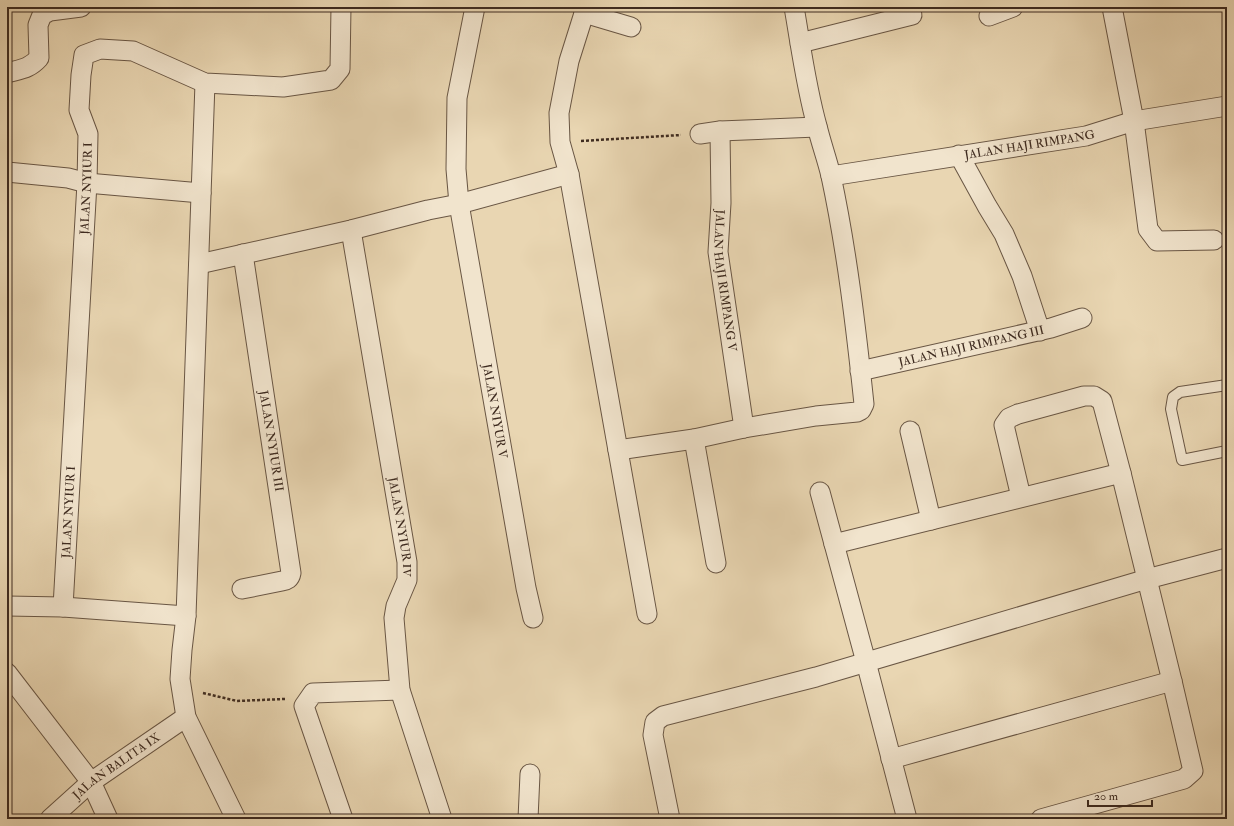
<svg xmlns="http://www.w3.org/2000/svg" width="1234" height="826" font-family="'IM FELL Double Pica',serif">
<rect width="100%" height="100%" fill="#e9d6b2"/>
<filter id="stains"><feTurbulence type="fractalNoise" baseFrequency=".005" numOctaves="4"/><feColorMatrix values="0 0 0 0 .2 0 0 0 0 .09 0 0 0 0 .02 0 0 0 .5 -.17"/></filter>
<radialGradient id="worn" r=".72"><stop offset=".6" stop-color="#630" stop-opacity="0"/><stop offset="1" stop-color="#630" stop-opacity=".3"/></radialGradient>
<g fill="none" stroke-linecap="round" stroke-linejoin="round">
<g stroke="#695644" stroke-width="12">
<path id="service" d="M 1227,385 L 1180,392 L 1173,397 L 1171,409 L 1182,460 L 1227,451"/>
</g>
<g stroke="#695644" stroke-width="21">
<g id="minor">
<path id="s1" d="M 475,7 L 457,98 L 456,169 L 459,204 L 526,588 L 533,618"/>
<path d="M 586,7 L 569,61 L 559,113 L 560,142 L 569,174 L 647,614"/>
<path d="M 1112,7 L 1134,121 L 1148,229 L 1157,241 L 1214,240"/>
<path d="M 584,13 L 631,27"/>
<path d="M 989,16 L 1013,7"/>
<path d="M 800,43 L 912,15"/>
<path d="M 7,73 C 21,69 29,69 39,58 L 38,25 L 42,15 L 50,11 L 81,7"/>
<path d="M 205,83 L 186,616 L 182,650 L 180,679 L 186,717 L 236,819"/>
<path id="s2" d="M 720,131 L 721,203 L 718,252 L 744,428"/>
<path d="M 700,134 L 720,131 L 817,127"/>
<path d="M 959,155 L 987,206 L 1004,234 L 1022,276 L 1040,331"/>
<path d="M 7,172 L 68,178 L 87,183 L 201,193"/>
<path id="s3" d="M 831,176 L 1086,136 L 1134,121 L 1227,106"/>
<path id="s4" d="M 351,230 L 407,562 L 407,580 L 396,606 L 394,618 L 400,690 L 442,819"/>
<path d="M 199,264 L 351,230 L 428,210 L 459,204 L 569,174"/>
<path id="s5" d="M 860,371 L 1051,328 L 1082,318"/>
<path d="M 910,431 L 931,520"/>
<path d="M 694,439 L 716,563"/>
<path d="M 618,450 L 694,439 L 744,428 L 816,416 L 857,412 L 861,410 L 864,404 C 856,328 847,251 831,176 C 827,159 821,143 817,126 C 806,87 801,47 794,7"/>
<path d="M 820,492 L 866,662 L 907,819"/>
<path d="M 1021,497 L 1004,425 L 1009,418 L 1018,414 L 1084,396 L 1094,396 L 1102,401 L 1121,473 L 1172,681 L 1193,771 L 1184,779 L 1041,819"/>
<path d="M 834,544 L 1121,473"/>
<path d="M 242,589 L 282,581 C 287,580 290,579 291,573 L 243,254"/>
<path d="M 7,606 L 63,607 L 186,616"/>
<path id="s6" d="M 63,607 L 87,183 L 88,134 L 79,110 L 81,75 L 84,55 L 100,49 L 133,51 L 205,83 L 283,87 L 331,80 L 340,69 L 341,7"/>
<path d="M 7,673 L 91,782 L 108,819"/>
<path d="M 891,759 L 1172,681"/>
<path id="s7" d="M 50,819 L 91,782 L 186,717"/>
<path d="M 343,819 L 304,706 L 313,693 L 400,690"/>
<path d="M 528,819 L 530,774"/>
<path d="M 670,819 L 653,735 L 655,722 L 663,716 L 816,677 L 1147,579 L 1227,558"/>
</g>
</g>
<path stroke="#3e2b20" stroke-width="2.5" stroke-dasharray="3 2" stroke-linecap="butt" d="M 581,141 L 681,135
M 203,693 L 237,701 L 285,699"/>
<use href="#service" stroke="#f1e4cd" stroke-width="10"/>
<use href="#minor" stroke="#f1e4cd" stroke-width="19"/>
</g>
<g text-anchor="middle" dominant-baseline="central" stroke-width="3" stroke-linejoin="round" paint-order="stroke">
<g font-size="12" fill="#3e2b20" stroke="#f1e4cd">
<text stroke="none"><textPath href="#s3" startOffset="201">JALAN HAJI RIMPANG</textPath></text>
<text stroke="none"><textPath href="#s6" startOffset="419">JALAN NYIUR I</textPath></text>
<text stroke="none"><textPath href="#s2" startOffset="150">JALAN HAJI RIMPANG V</textPath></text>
<text stroke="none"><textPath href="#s5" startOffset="114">JALAN HAJI RIMPANG III</textPath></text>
<text stroke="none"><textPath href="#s1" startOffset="409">JALAN NIYUR V</textPath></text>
<text transform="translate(271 441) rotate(81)">JALAN NYIUR III</text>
<text stroke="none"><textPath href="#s6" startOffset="95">JALAN NYIUR I</textPath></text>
<text stroke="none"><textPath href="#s4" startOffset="301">JALAN NYIUR IV</textPath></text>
<text stroke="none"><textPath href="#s7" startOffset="85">JALAN BALITA IX</textPath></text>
</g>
</g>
<rect width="1234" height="826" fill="none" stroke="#e9d6b2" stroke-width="24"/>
<rect x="8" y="8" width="1218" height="810" fill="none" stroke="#3e2b20" stroke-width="2"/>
<rect x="12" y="12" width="1210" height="802" fill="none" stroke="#3e2b20"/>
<path d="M1088 800v6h64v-6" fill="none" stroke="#3e2b20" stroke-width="2"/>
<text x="1094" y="800" font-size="12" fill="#3e2b20" stroke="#f1e4cd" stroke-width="3" paint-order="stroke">20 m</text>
<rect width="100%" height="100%" filter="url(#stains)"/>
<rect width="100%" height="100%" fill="url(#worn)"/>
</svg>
